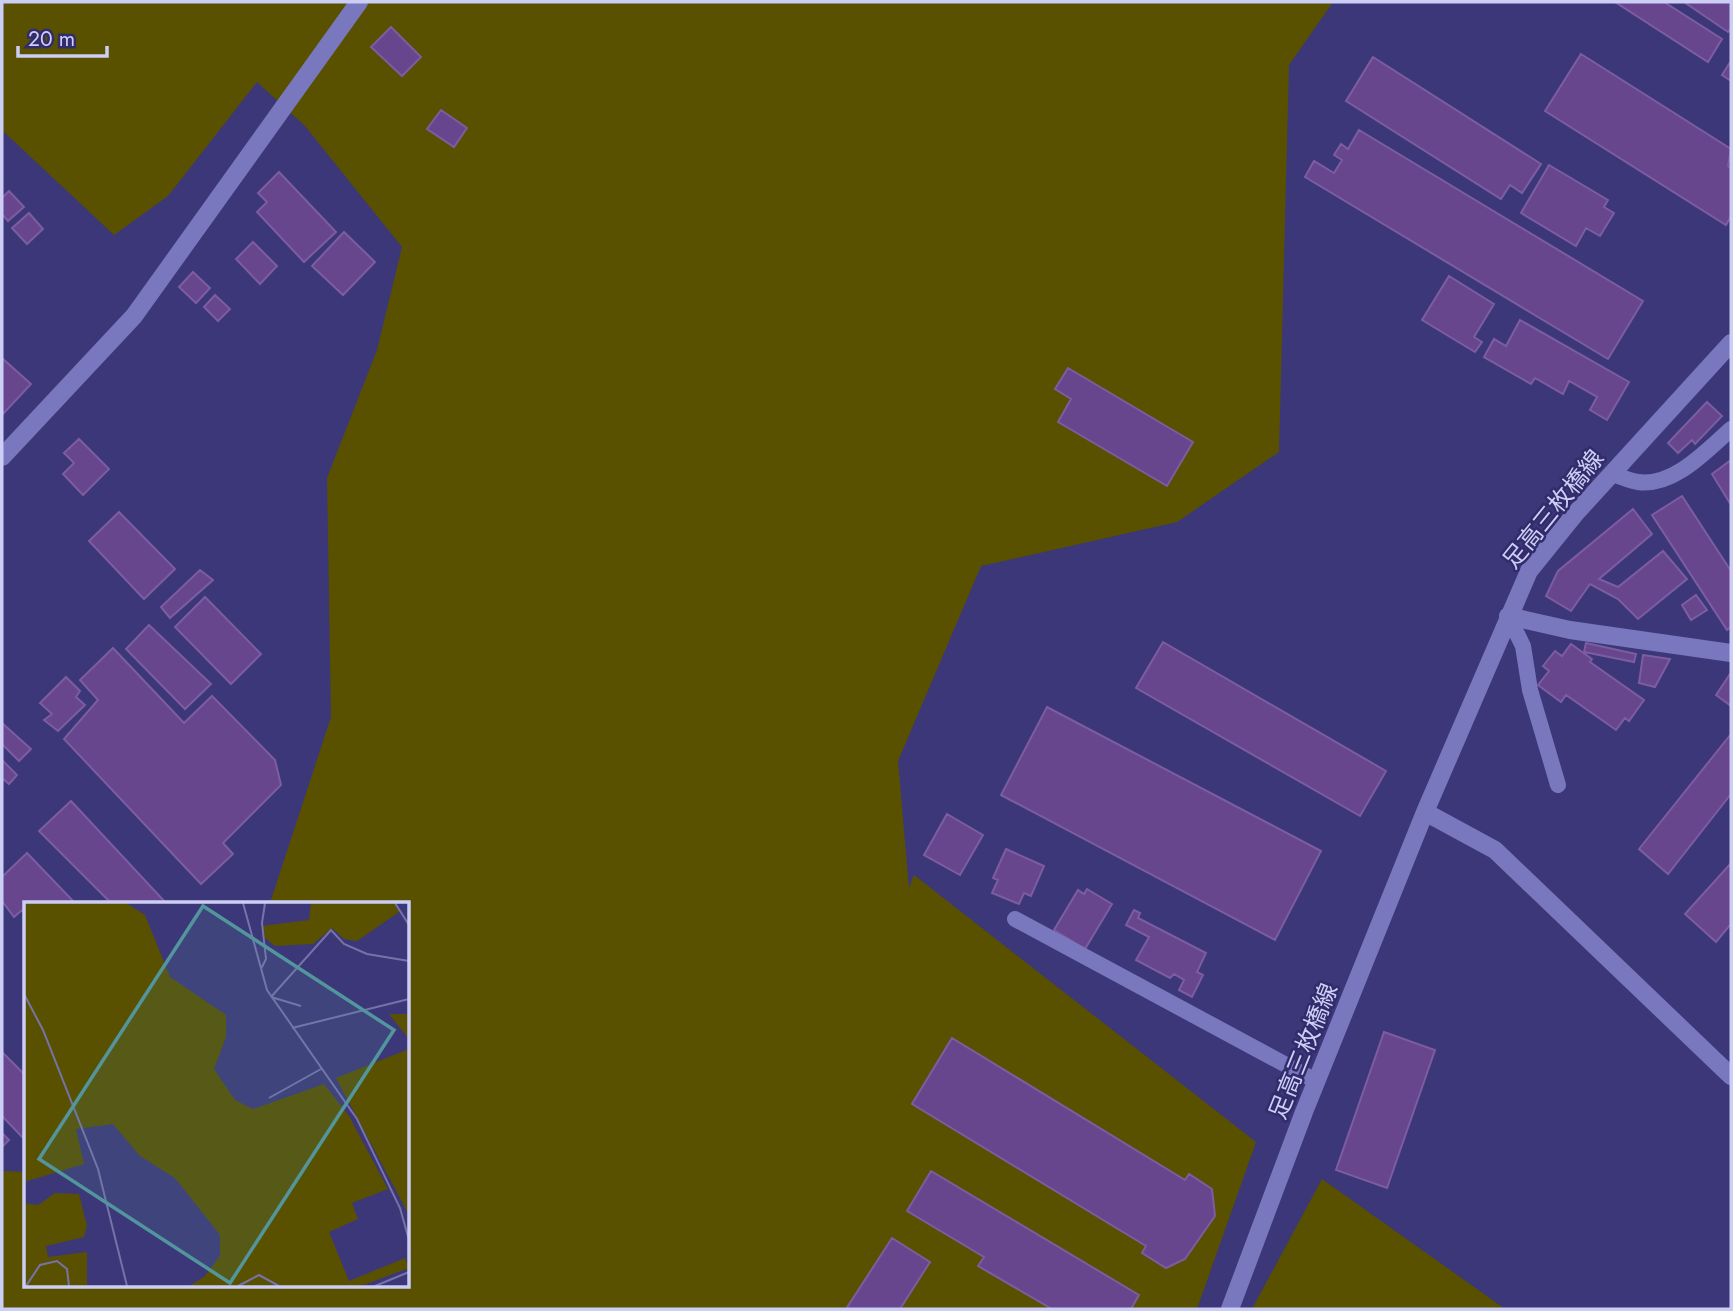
<svg xmlns="http://www.w3.org/2000/svg" width="1733" height="1311" font-family="Jost,'Noto Sans JP',sans-serif">
<rect width="100%" height="100%" fill="#3c3778"/>
<path fill="#595100" d="M 2,2 L 1333,2 L 1289,65 L 1279,452 L 1177,522 L 981,566 L 898,761 L 909,888 L 914,875 L 1256,1142 L 1197,1309 L 2,1309 L 2,1171 L 26,1172 L 26,1285 L 408,1285 L 408,903 L 270,903 L 331,717 L 327,478 L 377,350 L 402,247 L 305,126 L 257,82 L 168,196 L 114,235 L 2,130 Z
M 1322,1179 L 1505,1309 L 1252,1309 Z"/>
<path fill="#67468e" stroke="#7b5da0" stroke-width="2" d="M 1615,2 L 1664,2 L 1722,39 L 1708,62 Z
M 1684,2 L 1731,2 L 1731,28 L 1728,32 Z
M 391,27 L 421,57 L 402,76 L 371,47 Z
M 1581,54 L 1731,149 L 1728,166 L 1731,168 L 1731,216 L 1726,225 L 1545,111 Z
M 1373,57 L 1541,164 L 1522,193 L 1510,185 L 1501,199 L 1346,101 Z
M 1731,61 L 1731,81 L 1722,75 Z
M 441,110 L 467,128 L 454,147 L 427,129 Z
M 1359,130 L 1643,301 L 1608,359 L 1305,177 L 1314,161 L 1334,173 L 1342,160 L 1334,155 L 1341,144 L 1348,149 Z
M 1549,165 L 1608,200 L 1604,207 L 1614,213 L 1600,236 L 1586,228 L 1576,246 L 1521,213 Z
M 279,172 L 336,232 L 304,262 L 257,212 L 267,202 L 258,193 Z
M 9,191 L 24,207 L 8,221 L 2,214 L 2,198 Z
M 29,213 L 43,229 L 27,244 L 12,228 Z
M 344,232 L 375,262 L 343,295 L 312,266 Z
M 253,242 L 277,266 L 260,284 L 236,259 Z
M 193,272 L 210,288 L 196,303 L 179,287 Z
M 1449,276 L 1494,304 L 1474,337 L 1482,342 L 1475,352 L 1422,320 Z
M 215,295 L 230,309 L 218,321 L 204,307 Z
M 1520,320 L 1629,382 L 1607,420 L 1590,410 L 1597,397 L 1569,381 L 1563,394 L 1535,378 L 1531,384 L 1484,357 L 1494,339 L 1506,346 Z
M 2,358 L 31,384 L 2,415 Z
M 1068,368 L 1193,442 L 1167,486 L 1058,422 L 1071,399 L 1055,389 Z
M 1707,402 L 1722,416 L 1695,444 L 1692,440 L 1678,453 L 1668,443 Z
M 79,439 L 109,469 L 83,495 L 63,474 L 74,463 L 64,453 Z
M 1731,460 L 1731,505 L 1712,474 Z
M 1682,496 L 1731,571 L 1731,627 L 1727,630 L 1652,515 Z
M 1633,509 L 1652,534 L 1599,579 L 1618,587 L 1663,551 L 1687,579 L 1638,619 L 1618,599 L 1590,584 L 1571,611 L 1546,596 L 1558,571 Z
M 119,512 L 175,569 L 144,599 L 89,541 Z
M 200,570 L 213,580 L 170,618 L 161,607 Z
M 1696,595 L 1707,610 L 1691,620 L 1682,605 Z
M 205,597 L 261,654 L 231,684 L 175,627 Z
M 149,625 L 211,684 L 185,709 L 126,649 Z
M 1163,642 L 1386,771 L 1360,816 L 1136,688 Z
M 1586,643 L 1636,654 L 1634,662 L 1584,652 Z
M 1571,644 L 1592,659 L 1590,662 L 1644,700 L 1629,721 L 1625,718 L 1616,730 L 1566,695 L 1561,702 L 1538,685 L 1549,671 L 1543,666 L 1555,651 L 1562,656 Z
M 113,648 L 184,723 L 212,696 L 275,760 L 281,785 L 223,843 L 233,854 L 201,884 L 64,739 L 98,700 L 80,680 Z
M 1643,655 L 1670,659 L 1655,687 L 1639,683 Z
M 1730,674 L 1731,675 L 1731,706 L 1716,695 Z
M 66,677 L 80,691 L 76,697 L 85,705 L 58,731 L 44,720 L 52,714 L 40,703 Z
M 1047,707 L 1321,851 L 1275,940 L 1001,795 Z
M 2,723 L 31,749 L 19,761 L 2,744 Z
M 1731,734 L 1731,794 L 1668,874 L 1639,849 Z
M 2,760 L 17,775 L 9,784 L 2,778 Z
M 71,801 L 166,903 L 111,903 L 39,831 Z
M 947,814 L 983,835 L 960,875 L 924,855 Z
M 1006,849 L 1044,866 L 1031,896 L 1024,893 L 1019,904 L 992,893 L 998,880 L 993,878 Z
M 27,853 L 75,903 L 26,903 L 26,914 L 22,910 L 14,917 L 2,901 L 2,877 Z
M 1731,863 L 1731,924 L 1716,942 L 1685,914 Z
M 1087,889 L 1112,904 L 1085,949 L 1054,930 L 1078,890 L 1084,894 Z
M 1134,910 L 1140,913 L 1138,918 L 1206,953 L 1197,972 L 1203,975 L 1192,997 L 1179,990 L 1184,980 L 1174,974 L 1170,978 L 1136,960 L 1149,937 L 1126,925 Z
M 1384,1032 L 1435,1050 L 1387,1188 L 1336,1170 Z
M 952,1038 L 1185,1180 L 1189,1174 L 1212,1189 L 1215,1216 L 1185,1259 L 1166,1268 L 1142,1253 L 1146,1246 L 912,1104 Z
M 2,1052 L 26,1076 L 26,1141 L 2,1116 Z
M 2,1133 L 9,1140 L 2,1147 Z
M 931,1171 L 1139,1295 L 1131,1309 L 1052,1309 L 978,1266 L 984,1257 L 907,1211 Z
M 892,1238 L 930,1262 L 900,1309 L 846,1309 Z"/>
<g fill="none" stroke-linecap="round" stroke-linejoin="round">
<path stroke="#7978bf" stroke-width="16" d="M 1612,474 C 1620,476 1629,481 1638,482 C 1674,487 1707,450 1731,429
M 1508,616 L 1523,646 L 1530,690 L 1558,785
M 1015,919 L 1316,1081"/>
<path stroke="#7978bf" stroke-width="18" d="M 1508,616 L 1570,630 L 1731,653"/>
<path stroke="#7978bf" stroke-width="18" d="M 2,457 L 134,316 L 359,2
M 1425,812 L 1495,850 L 1731,1076
M 1230,1309 L 1304,1112 L 1425,812 L 1529,571 L 1575,514 L 1731,343"/>
</g>
<g text-anchor="middle" dominant-baseline="central" stroke-width="5" stroke-linejoin="round" paint-order="stroke">
<g font-size="24" fill="#cdcef5" stroke="#322c6c">
<text transform="translate(1553 509) rotate(-51)">足高三枚橋線</text>
<text transform="translate(1303 1051) rotate(-68)">足高三枚橋線</text>
</g>
</g>
<g transform="translate(24 902)">
<rect width="385" height="385" fill="#3c3778"/>
<path d="M 0,1 L 102,1 L 121,13 L 146,75 L 202,113 L 202,135 L 190,167 L 211,198 L 229,207 L 300,182 L 325,214 L 364,287 L 328,301 L 334,317 L 305,330 L 325,379 L 381,356 L 385,366 L 337,384 L 165,384 L 180,375 L 196,354 L 196,333 L 151,276 L 116,254 L 89,222 L 52,227 L 60,262 L 0,280 ZM 287,1 L 371,1 L 375,10 L 333,39 L 320,37 L 308,26 L 289,42 L 251,44 L 241,36 L 238,24 L 285,18 ZM 365,112 L 385,112 L 385,137 ZM 385,147 L 385,313 L 312,176 ZM 31,291 L 55,292 L 63,324 L 60,335 L 22,344 L 24,355 L 63,350 L 63,384 L 0,384 L 0,301 L 14,303 Z" fill="#595100"/>
<path fill="none" stroke="#7673aa" stroke-width="2" d="M 219,1 L 243,88 L 333,217 L 376,306 L 385,338M 371,1 L 385,23M 237,67 L 242,57 L 238,21 L 241,1M 0,92 L 19,128 L 74,267 L 103,384M 247,95 L 307,28 L 320,42 L 343,52 L 385,59M 247,95 L 277,104M 268,126 L 385,97M 245,196 L 297,167M 2,384 L 16,363 L 33,359 L 43,367 L 45,384M 214,384 L 235,373 L 255,384M 351,384 L 385,370"/>
<path fill="#52959d" fill-opacity="0.15" stroke="#52959d" stroke-width="3.5" d="M 179,4 L 370,128 L 206,381 L 15,257 Z"/>
<rect width="385" height="385" fill="none" stroke="#cdcef5" stroke-width="3.5"/>
</g>
<rect width="1733" height="1311" fill="none" stroke="#cdcef5" stroke-width="7"/>
<path d="M18 46v10h89v-10" fill="none" stroke="#cdcef5" stroke-width="3.5"/>
<text x="28" y="46" font-size="21" fill="#cdcef5" stroke="#322c6c" stroke-width="5" paint-order="stroke">20 m</text>
</svg>
